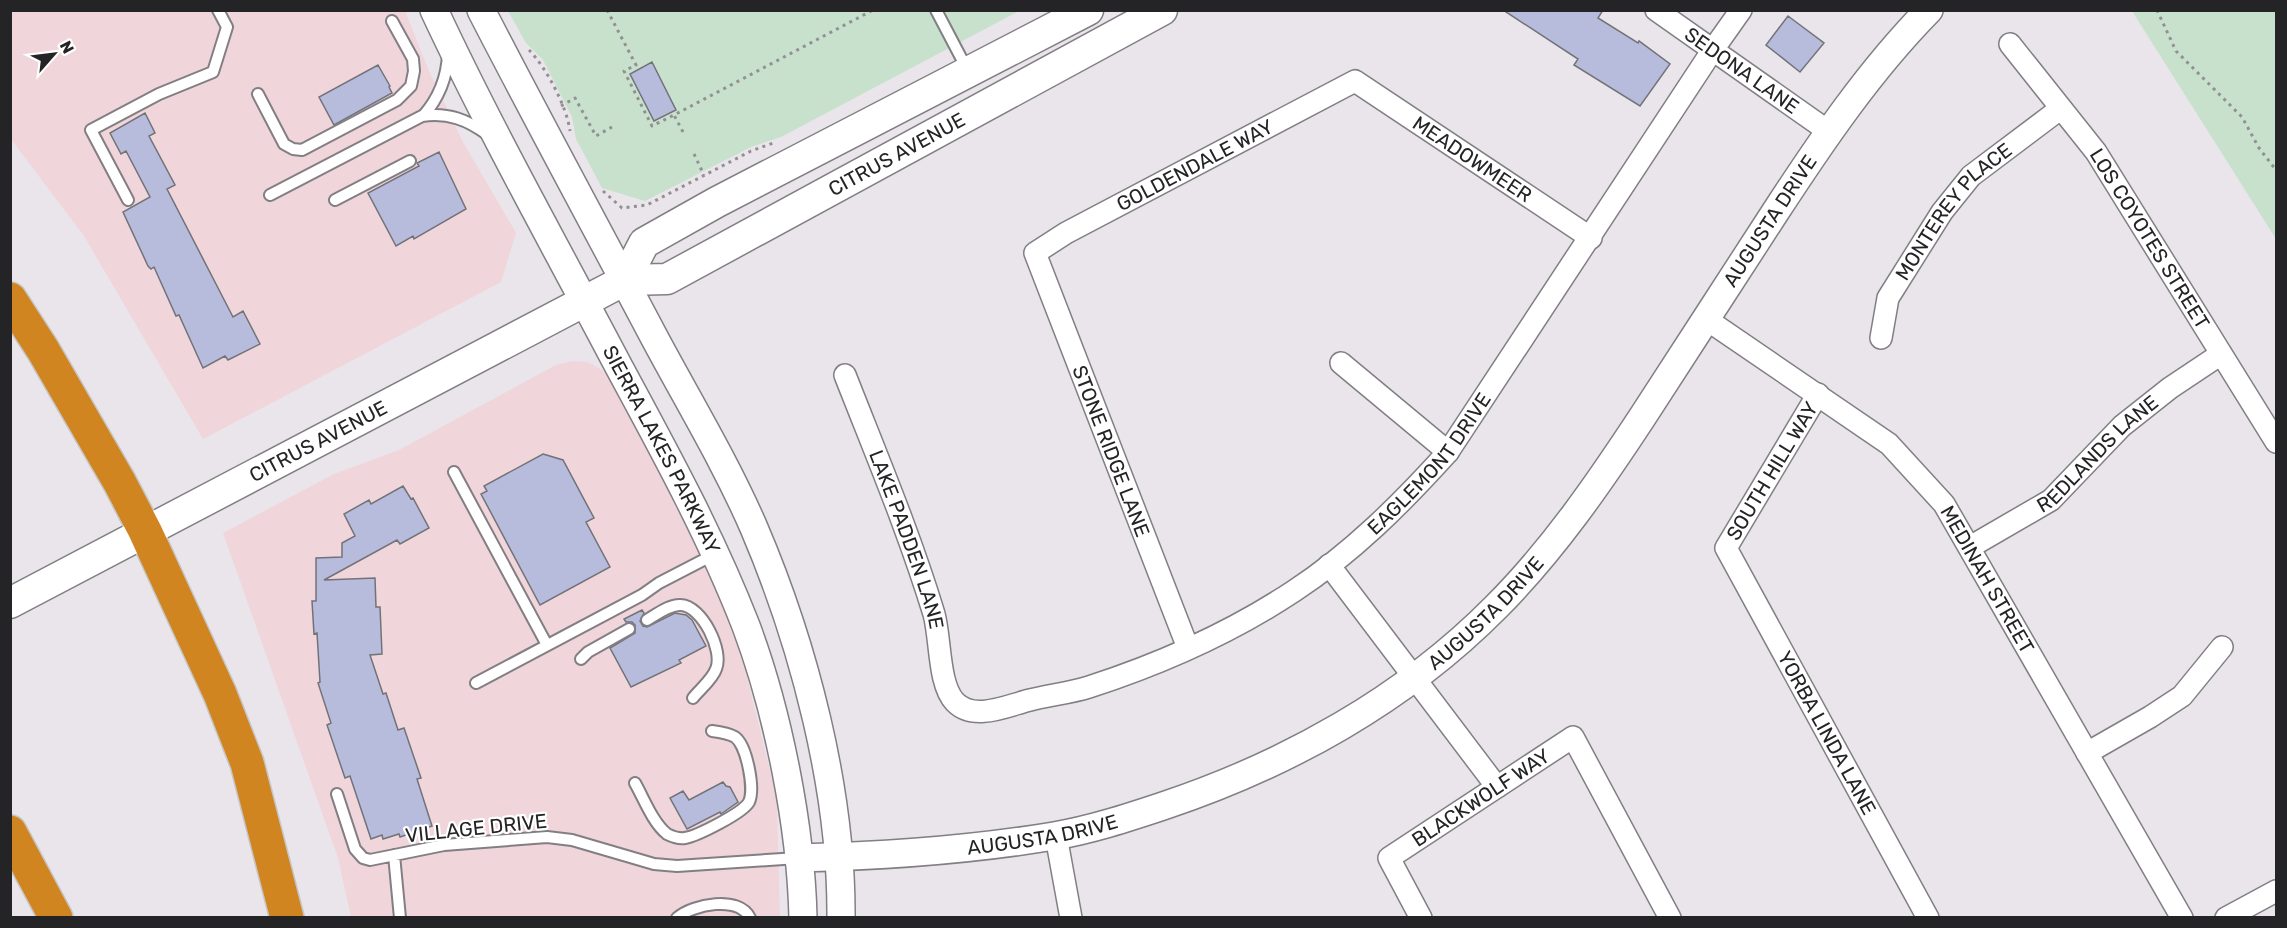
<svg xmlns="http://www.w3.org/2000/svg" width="2287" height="928" font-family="Rubik,sans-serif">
<rect width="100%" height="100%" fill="#e9e5eb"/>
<path fill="#f0d5da" d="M 10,11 L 405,11 L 429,71 L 464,144 L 516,233 L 501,282 L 203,439 L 84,236 L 11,139 Z
M 572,361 L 588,362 L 602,370 L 612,380 L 680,510 L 719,596 L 745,669 L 773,783 L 777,808 L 780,917 L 351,917 L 338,858 L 223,533 L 334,474 L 399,450 L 556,365 Z"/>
<path fill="#c7e1cc" d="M 508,11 L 1019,11 L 781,137 L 751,147 L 645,201 L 602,188 L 576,139 L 572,117 L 543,60 L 526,43 Z
M 2132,11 L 2276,11 L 2276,239 Z"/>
<path fill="#b7bbdc" stroke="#727378" stroke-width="1.5" d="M 1503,10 L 1603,10 L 1598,18 L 1638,43 L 1639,41 L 1670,64 L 1640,106 L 1574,65 L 1578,59 Z
M 1788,16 L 1824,43 L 1800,72 L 1766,45 Z
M 652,62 L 676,110 L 654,121 L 630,74 Z
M 378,65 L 390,86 L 389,87 L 392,93 L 334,125 L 319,97 Z
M 145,113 L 155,133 L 149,136 L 175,185 L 167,189 L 233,317 L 243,311 L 260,344 L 228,360 L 225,356 L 203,368 L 179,315 L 176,316 L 154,267 L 151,269 L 148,266 L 123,212 L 150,197 L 126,151 L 121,154 L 110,133 Z
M 439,152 L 466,209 L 414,239 L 413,236 L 396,246 L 368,193 L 419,166 L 417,163 Z
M 543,454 L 563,460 L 594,518 L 586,522 L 610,567 L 540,605 L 481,494 L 487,491 L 484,486 Z
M 403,486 L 411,499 L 413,498 L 429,528 L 400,544 L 397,540 L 324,580 L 375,578 L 376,607 L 380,607 L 382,654 L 370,655 L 383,694 L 386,693 L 398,730 L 404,728 L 421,778 L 417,779 L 432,826 L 400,837 L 399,834 L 383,839 L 382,835 L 371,839 L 350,776 L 345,778 L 327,725 L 331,723 L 318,683 L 320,682 L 317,633 L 314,634 L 312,601 L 316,601 L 316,558 L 342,557 L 342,543 L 355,536 L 344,514 L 369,500 L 371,504 Z
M 642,610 L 644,613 L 640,621 L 643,626 L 647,627 L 675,613 L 686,615 L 692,620 L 706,646 L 679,660 L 681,663 L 631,687 L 610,648 L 635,633 L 635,625 L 632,622 L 626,622 L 624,619 Z
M 723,782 L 726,786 L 730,787 L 738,802 L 721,814 L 720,812 L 687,829 L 670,798 L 683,791 L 689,800 Z"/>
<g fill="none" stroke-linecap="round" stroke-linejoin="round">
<g stroke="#827f84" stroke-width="14">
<path id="service" d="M 936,10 L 968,71
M 258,94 L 284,144 L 293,149 L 302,150 L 397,100 L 411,86 L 414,71 L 413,59 L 392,21
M 423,116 C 439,98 447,78 448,54
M 270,195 L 422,116 C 448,112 468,120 488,135
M 128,200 L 91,130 L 159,94 L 213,72 L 227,27 L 218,10
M 335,200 L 410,161
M 454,472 L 547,645
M 647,620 C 657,614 670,604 681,605 C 702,606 724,651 716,669 C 712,680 700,689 693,698
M 581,659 L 588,652 L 629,629
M 476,683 L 642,595 L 659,583 L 715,554
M 635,783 C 644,799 653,823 667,834 C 673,837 679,839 685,838 C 697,836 743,813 749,802 C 755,789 747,746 735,737 C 728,733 720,732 712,731
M 337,794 L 355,849 L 363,858 L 370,860 L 444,845 L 547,837 L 572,840 L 654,864 L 677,866 L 798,858
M 394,855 L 400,918
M 677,918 C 693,904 739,895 750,918"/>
</g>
<g stroke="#827f84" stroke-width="24">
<g id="minor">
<path id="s1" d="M 1656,10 L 1828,131"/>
<path id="s2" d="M 2010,44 L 2096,152 L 2276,442"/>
<path id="s3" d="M 1706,319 L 1889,444 L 1944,504 L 2182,918"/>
<path id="s4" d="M 1881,338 L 1888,298 L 1942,212 L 1971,176 L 2060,109"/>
<path d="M 1341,363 L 1448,452"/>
<path id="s5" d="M 845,375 C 876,454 909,532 934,614 C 941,640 938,684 955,702 C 974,722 1009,705 1030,700 C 1050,695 1070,693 1089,687 C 1160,664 1232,632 1294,591 C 1352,553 1402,503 1448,452 L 1712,51 L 1741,10"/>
<path id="s6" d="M 1818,394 L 1726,548 L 1928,918"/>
<path id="s7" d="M 1970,547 L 2051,500 L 2122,426 L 2170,388 L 2221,354"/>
<path d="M 1329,565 L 1497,787"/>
<path id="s8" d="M 1188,648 L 1035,253 L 1066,233 L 1355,81 L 1591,238"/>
<path d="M 2087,753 L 2150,717 L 2182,696 L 2222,647"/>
<path d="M 1056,836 L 1071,918"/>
<path id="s9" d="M 1421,918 L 1389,858 L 1573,737 L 1670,918"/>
<path d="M 2226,918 L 2276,891"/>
</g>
</g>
<g stroke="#827f84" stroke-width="30">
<g id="tertiary">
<path id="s10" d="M 434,10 C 491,132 557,249 619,367 C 665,452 711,536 746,626 C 778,711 801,827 803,918"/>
<path d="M 481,10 C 537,119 596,227 653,335 C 687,399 725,461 754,528 C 804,645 842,790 841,918"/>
<path id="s11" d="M 798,858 C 883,856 970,850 1054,836 C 1090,830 1127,818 1163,806 C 1286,765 1404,700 1496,607 C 1553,550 1599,483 1643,416 C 1687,349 1730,281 1774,214 C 1821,142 1869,71 1929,10"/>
</g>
</g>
<g stroke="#827f84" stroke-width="33">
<g id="secondary">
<path d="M 625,280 L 644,243 L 717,202 L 1088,10"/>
<path id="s12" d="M 10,603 L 625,280 L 667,279 L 1162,10"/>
</g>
</g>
<g stroke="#c6c6c6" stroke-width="36">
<path id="motorway" d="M 10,299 L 43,350 L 120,483 L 145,531 L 220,694 L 247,763 L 287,918
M 10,832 L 56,918"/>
</g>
<path stroke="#939094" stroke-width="3" stroke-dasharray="3 4.5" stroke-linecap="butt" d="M 607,10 L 636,65 L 624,71 L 652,126 L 674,115
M 2157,10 L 2176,51 L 2242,117 L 2259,148 L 2276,170
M 529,50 C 546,67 567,107 570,131
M 561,106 L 575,98 L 596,136 L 612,127
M 683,132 L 674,115 L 873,10
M 694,154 L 704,175
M 603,191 L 622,208 L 647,205 L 751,151 L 776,142"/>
<use href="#service" stroke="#fff" stroke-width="10"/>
<use href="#minor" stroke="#fff" stroke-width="21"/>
<use href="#tertiary" stroke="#fff" stroke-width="27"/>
<use href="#secondary" stroke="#fff" stroke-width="30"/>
<use href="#motorway" stroke="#d08521" stroke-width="33"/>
</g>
<g text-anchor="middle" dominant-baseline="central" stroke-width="4.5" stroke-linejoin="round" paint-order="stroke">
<g font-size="20" fill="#242325" stroke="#fff">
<text stroke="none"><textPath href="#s1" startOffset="105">SEDONA LANE</textPath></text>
<text stroke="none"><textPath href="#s12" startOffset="998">CITRUS AVENUE</textPath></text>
<text stroke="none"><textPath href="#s8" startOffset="928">MEADOWMEER</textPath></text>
<text stroke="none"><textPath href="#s8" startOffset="606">GOLDENDALE WAY</textPath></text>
<text stroke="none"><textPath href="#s4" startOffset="150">MONTEREY PLACE</textPath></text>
<text stroke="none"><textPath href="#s11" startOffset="1236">AUGUSTA DRIVE</textPath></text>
<text stroke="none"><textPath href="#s2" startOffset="240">LOS COYOTES STREET</textPath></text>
<text stroke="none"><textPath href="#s12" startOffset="348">CITRUS AVENUE</textPath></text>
<text stroke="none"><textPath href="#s10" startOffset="495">SIERRA LAKES PARKWAY</textPath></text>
<text transform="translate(1111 451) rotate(69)">STONE RIDGE LANE</text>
<text stroke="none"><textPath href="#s7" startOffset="159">REDLANDS LANE</textPath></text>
<text stroke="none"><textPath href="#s5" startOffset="900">EAGLEMONT DRIVE</textPath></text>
<text transform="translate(1772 471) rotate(-59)">SOUTH HILL WAY</text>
<text stroke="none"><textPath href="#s5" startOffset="176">LAKE PADDEN LANE</textPath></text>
<text stroke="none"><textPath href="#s3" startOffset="390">MEDINAH STREET</textPath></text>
<text stroke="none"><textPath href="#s11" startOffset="750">AUGUSTA DRIVE</textPath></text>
<text stroke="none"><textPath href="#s6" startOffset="390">YORBA LINDA LANE</textPath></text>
<text stroke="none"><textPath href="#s9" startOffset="178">BLACKWOLF WAY</textPath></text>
<text transform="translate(476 828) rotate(-6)">VILLAGE DRIVE</text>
<text stroke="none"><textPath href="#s11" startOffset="246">AUGUSTA DRIVE</textPath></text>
</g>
</g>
<rect width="2287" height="928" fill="none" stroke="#242325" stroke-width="24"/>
<g transform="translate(54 54) rotate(62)" stroke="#ffffff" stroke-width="4.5" paint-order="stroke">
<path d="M0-4.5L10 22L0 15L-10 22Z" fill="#242325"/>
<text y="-9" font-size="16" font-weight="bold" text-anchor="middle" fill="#242325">N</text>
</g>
</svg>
